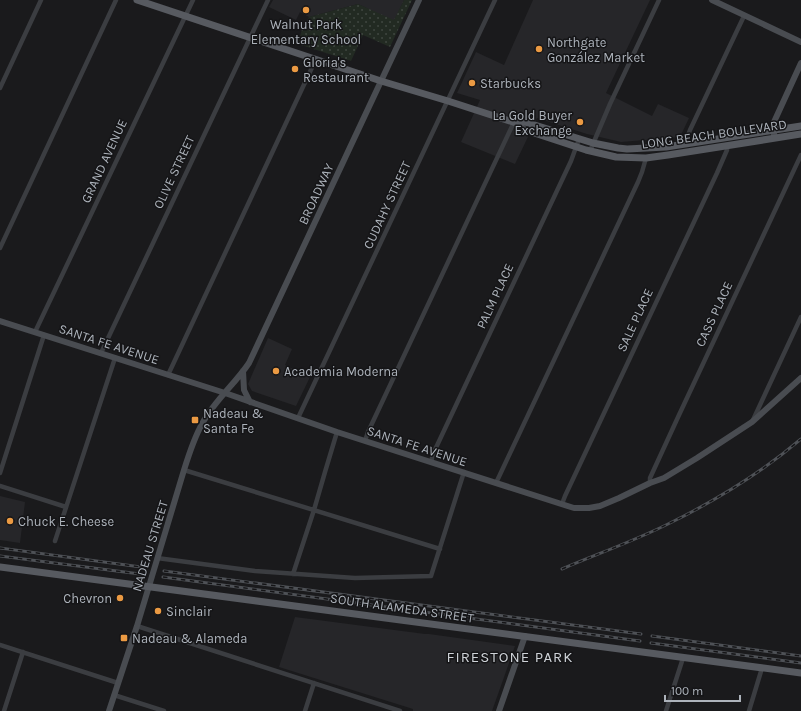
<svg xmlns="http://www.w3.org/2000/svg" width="801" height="711" font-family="Karla,sans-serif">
<defs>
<pattern id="park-dots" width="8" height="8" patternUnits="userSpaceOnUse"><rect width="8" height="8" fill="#222a22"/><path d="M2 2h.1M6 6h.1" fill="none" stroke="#3f4640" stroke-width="1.8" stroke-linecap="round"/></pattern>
</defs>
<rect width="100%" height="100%" fill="#1a1a1c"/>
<path fill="#262629" d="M 273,0 L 404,0 L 394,21 L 358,4 L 309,17 L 300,12 L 296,20 L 269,7 Z
M 533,0 L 650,0 L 606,93 L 652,116 L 658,104 L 689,118 L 680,137 L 621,142 L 587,134 L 537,118 L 515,164 L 461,142 L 480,100 L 457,93 L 476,52 L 504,65 Z
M 268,338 L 292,349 L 285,365 L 310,377 L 296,406 L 252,391 L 248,384 Z
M 0,496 L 25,502 L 20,543 L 0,540 Z
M 295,617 L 425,634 L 429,634 L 515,646 L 492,711 L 413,711 L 413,709 L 279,667 Z"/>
<path fill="url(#park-dots)" d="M 404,0 L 412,0 L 390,47 L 363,35 L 351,61 L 298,44 L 302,29 L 309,17 L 358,4 L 394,20 Z"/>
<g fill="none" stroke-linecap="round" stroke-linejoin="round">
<path stroke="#3b3d41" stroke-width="4.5" d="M 0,88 L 41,0
M 687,144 L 687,138 L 690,130 L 744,16
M 590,151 L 610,104 L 659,0
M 0,248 L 116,0
M 35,332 L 193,0
M 101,353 L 268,0
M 168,375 L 316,59
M 298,418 L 495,0
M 753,420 L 801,317
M 365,441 L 368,432 L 514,122
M 431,462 L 433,454 L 571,161 L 579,139
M 184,470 L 440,549
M 0,473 L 44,335
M 496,483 L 638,182 L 642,172 L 646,158
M 650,483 L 650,478 L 679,415 L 801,155
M 0,486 L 66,507
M 562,504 L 565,496 L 717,173 L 727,150 L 727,146
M 55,541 L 115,358
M 157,558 L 255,571 L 355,578 L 431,576 L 464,472
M 293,574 L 314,510 L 325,472 L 337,432
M 137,626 L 400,711
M 0,645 L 118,683
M 114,695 L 164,711
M 4,711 L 23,652
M 305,711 L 314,683
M 666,711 L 683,658
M 749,711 L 762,668"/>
<path stroke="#494c51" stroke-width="6" d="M 712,0 L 801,42
M 774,138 L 774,122 L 801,63
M 0,321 L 225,393 L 337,432 L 574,508 L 589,508 L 600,506 L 619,498 L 650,483 L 664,478 L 697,458 L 752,422 L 801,378
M 243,371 L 244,390 L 250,402
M 109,711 L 137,626 L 184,470 C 189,454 194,438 202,424 C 214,401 235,384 249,363 L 419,0
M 499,711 L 525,636"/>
<path stroke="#575a60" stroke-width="7" d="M 137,0 L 381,81 L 448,101 L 516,123 L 525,122 L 593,143 L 618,148 L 627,149 L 666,147 L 801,126
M 516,123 L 522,129 L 586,150 L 616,157 L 646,158 L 668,155 L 801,134
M 0,567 L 801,673"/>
<g stroke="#4e5156" stroke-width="3">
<path id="rail" d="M 0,548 L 141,567
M 0,556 L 140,574
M 562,569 C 597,554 634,541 668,524 C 715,501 761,473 801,439
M 164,571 L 641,634
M 163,577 L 640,641
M 652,636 L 801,656
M 651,643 L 801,663"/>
</g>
<use href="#rail" stroke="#151517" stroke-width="1.5" stroke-dasharray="4.5" stroke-linecap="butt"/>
</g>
<g fill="#eb9a43" stroke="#151517" stroke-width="1.5">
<circle cx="306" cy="10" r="4"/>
<circle cx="539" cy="49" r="4"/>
<circle cx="295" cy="69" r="4"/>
<circle cx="472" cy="83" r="4"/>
<circle cx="580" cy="122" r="4"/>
<circle cx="276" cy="371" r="4"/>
<rect x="191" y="416" width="8" height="8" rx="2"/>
<circle cx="10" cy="521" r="4"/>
<circle cx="120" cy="598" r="4"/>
<circle cx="158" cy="611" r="4"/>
<rect x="120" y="634" width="8" height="8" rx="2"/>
</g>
<g text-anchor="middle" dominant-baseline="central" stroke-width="3" stroke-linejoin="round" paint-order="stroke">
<g font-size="13" fill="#adb3bb" stroke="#151517" text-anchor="start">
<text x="306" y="24" text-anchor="middle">Walnut Park<tspan x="306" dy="15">Elementary School</tspan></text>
<text x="547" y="42">Northgate<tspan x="547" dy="15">González Market</tspan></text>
<text x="303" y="62">Gloria's<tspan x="303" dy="15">Restaurant</tspan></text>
<text x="480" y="83">Starbucks</text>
<text x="572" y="115" text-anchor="end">La Gold Buyer<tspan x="572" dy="15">Exchange</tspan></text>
<text x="284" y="371">Academia Moderna</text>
<text x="203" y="413">Nadeau &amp;<tspan x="203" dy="15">Santa Fe</tspan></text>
<text x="18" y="521">Chuck E. Cheese</text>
<text x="112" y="598" text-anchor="end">Chevron</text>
<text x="166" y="611">Sinclair</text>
<text x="132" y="638">Nadeau &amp; Alameda</text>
</g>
<g font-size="13" fill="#adb3bb" stroke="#151517">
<text transform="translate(714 134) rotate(-8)">LONG BEACH BOULEVARD</text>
<text transform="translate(104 161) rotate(-65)">GRAND AVENUE</text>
<text transform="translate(174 172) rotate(-65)">OLIVE STREET</text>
<text transform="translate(316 194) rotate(-65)">BROADWAY</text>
<text transform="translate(387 205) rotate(-65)">CUDAHY STREET</text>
<text transform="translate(495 296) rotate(-65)">PALM PLACE</text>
<text transform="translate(714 314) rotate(-65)">CASS PLACE</text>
<text transform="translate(635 320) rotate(-65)">SALE PLACE</text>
<text transform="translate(109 344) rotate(18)">SANTA FE AVENUE</text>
<text transform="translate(417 446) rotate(18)">SANTA FE AVENUE</text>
<text transform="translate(150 546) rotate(-73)">NADEAU STREET</text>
<text transform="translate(402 608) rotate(8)">SOUTH ALAMEDA STREET</text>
</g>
<g font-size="15" letter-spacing="1" fill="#ced2d7" stroke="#151517">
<text x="510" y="657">FIRESTONE PARK</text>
</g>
</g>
<path d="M665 695v6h75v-6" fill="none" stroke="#adb3bb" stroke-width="2"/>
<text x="671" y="695" font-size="12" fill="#adb3bb" stroke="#151517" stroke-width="3" paint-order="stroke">100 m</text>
</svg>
